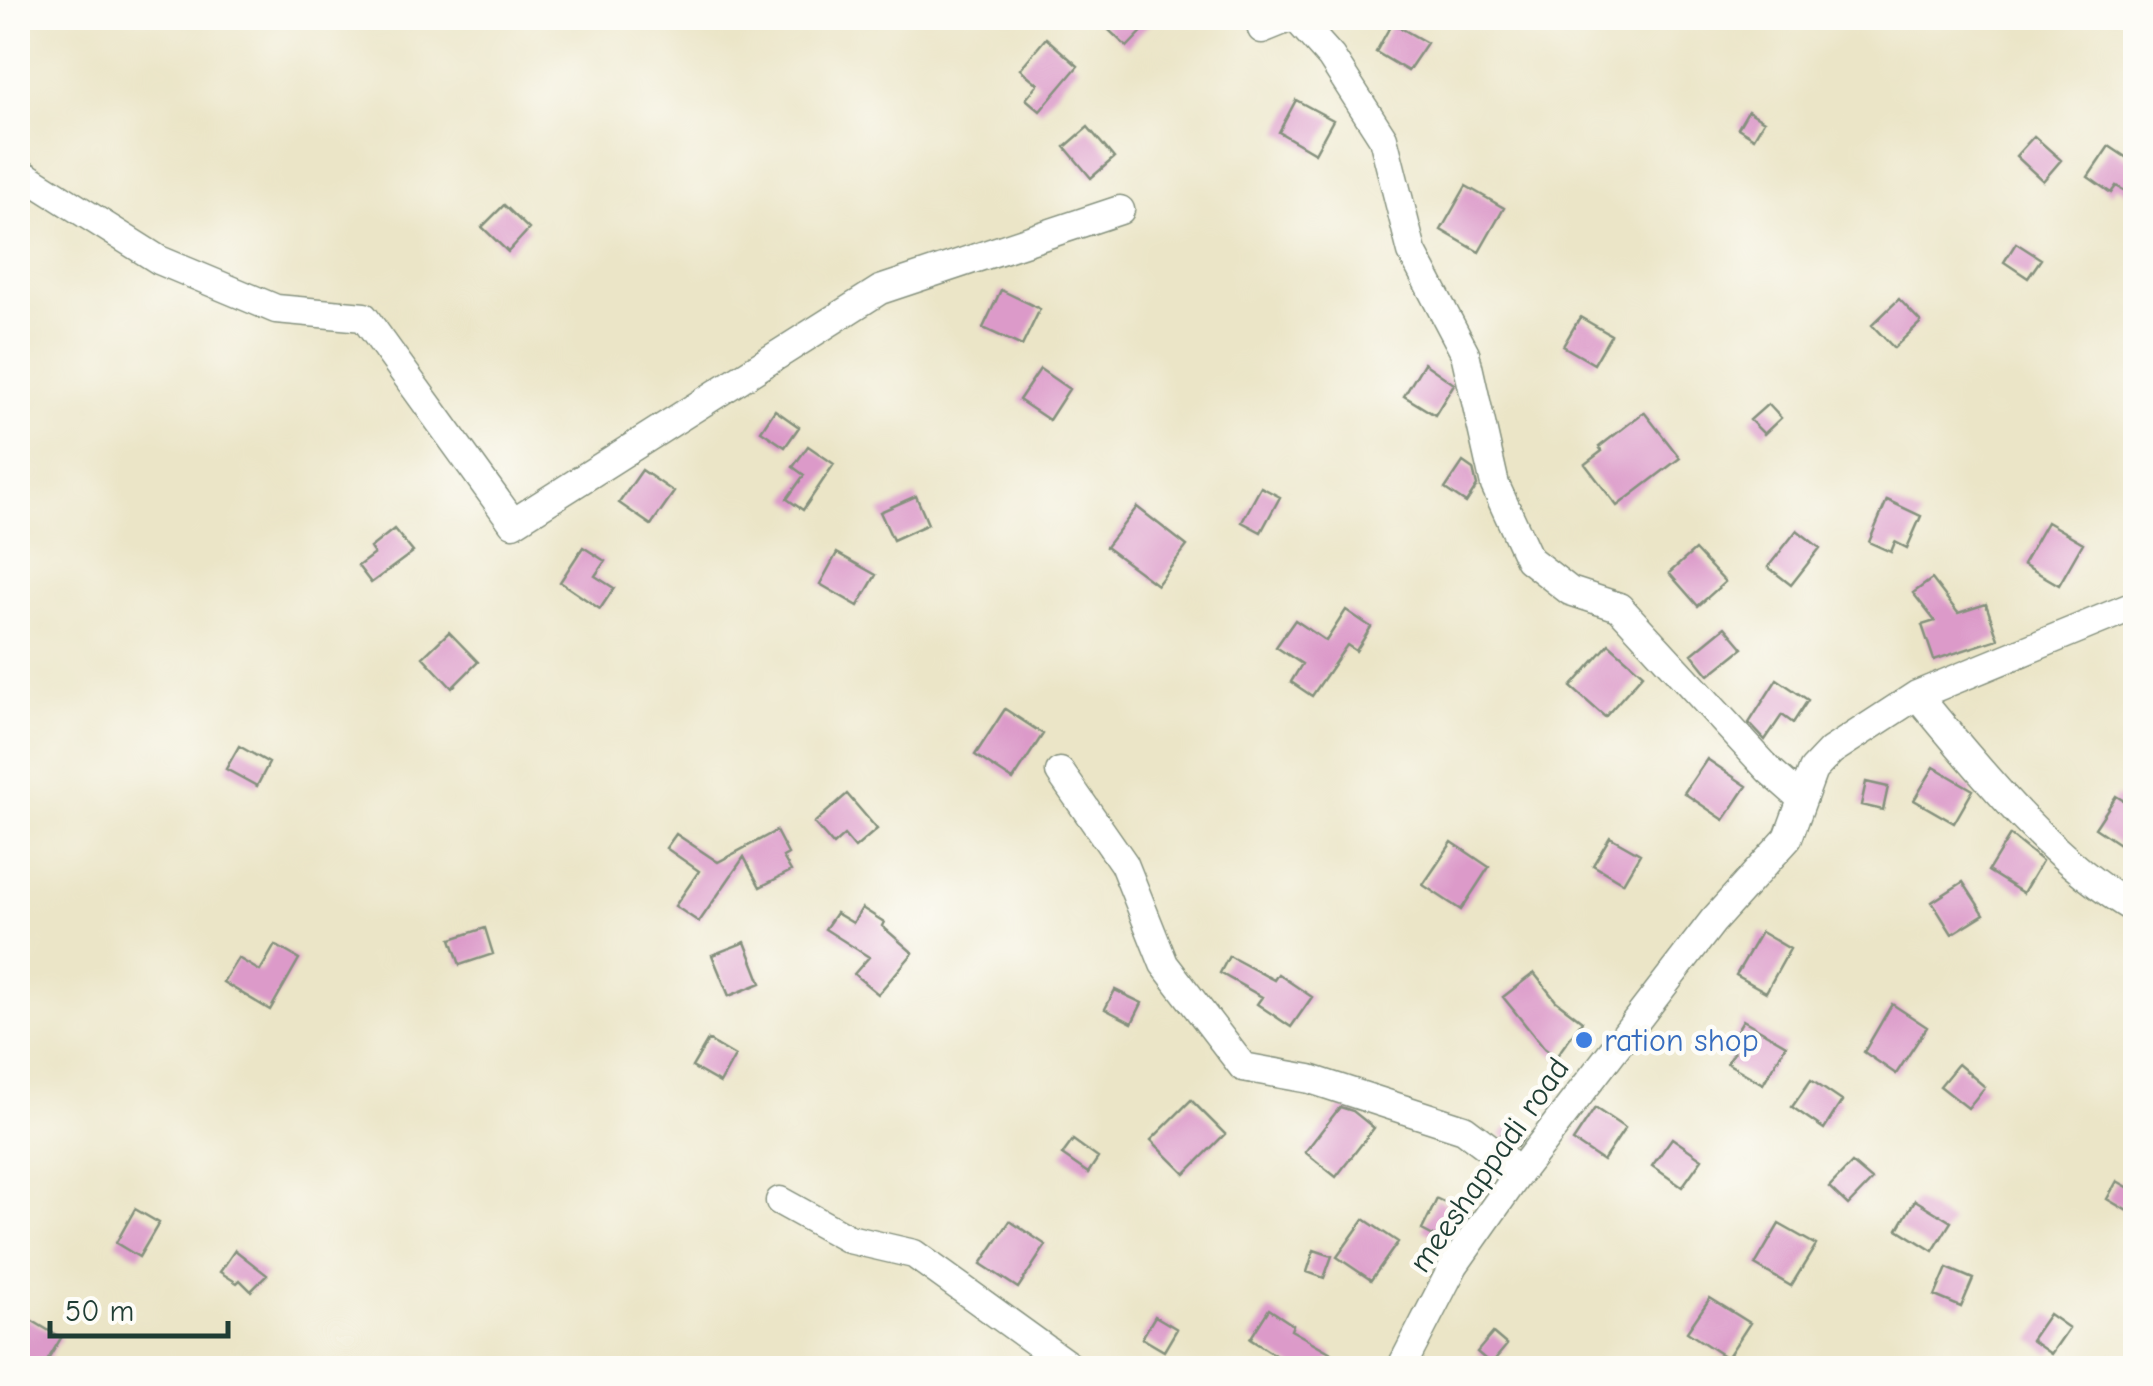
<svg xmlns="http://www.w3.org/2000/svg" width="2153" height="1386" font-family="'Comic Neue',sans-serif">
<rect width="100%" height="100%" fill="#fdfcf7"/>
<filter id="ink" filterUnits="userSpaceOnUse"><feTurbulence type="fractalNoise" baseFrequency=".01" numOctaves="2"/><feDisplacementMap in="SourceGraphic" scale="20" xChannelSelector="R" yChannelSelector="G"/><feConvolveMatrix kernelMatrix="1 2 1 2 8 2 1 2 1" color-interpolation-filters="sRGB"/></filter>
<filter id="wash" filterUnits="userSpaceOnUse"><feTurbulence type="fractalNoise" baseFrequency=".0048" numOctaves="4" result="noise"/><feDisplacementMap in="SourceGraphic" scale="40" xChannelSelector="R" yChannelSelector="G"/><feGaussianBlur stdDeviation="2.25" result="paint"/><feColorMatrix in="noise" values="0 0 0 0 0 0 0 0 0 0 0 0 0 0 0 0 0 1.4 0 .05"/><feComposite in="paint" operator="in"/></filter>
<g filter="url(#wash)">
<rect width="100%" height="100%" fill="#ebe5c7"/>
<g id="blocks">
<path fill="#dc9ac9" d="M 1096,18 L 1155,18 L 1127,47 Z
M 1392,23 L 1427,43 L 1408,71 L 1376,52 Z
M 1046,38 L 1078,66 L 1040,111 L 1026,99 L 1038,84 L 1020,69 Z
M 1296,100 L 1333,120 L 1315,153 L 1279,132 Z
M 1748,111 L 1764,121 L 1754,138 L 1738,128 Z
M 1088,127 L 1114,158 L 1091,178 L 1065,147 Z
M 2034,136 L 2061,160 L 2043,181 L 2016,156 Z
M 2109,146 L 2136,164 L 2136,197 L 2116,186 L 2111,193 L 2088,177 Z
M 1466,186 L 1504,208 L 1479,252 L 1441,230 Z
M 504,205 L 529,229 L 508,252 L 482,227 Z
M 2016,243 L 2041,259 L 2028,278 L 2004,262 Z
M 1001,290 L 1040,309 L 1022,346 L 983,328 Z
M 1899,299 L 1921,322 L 1894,348 L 1872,325 Z
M 1580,317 L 1611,335 L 1594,364 L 1563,346 Z
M 1424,363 L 1454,384 L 1435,415 L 1404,396 Z
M 1040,369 L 1069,389 L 1049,420 L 1019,400 Z
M 1768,404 L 1781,418 L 1764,434 L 1750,420 Z
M 775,410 L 799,427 L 785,447 L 761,431 Z
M 1644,412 L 1680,458 L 1617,506 L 1585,464 L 1602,451 L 1599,447 Z
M 808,446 L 834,464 L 803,510 L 787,499 L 804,475 L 793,467 Z
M 1463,462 L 1473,469 L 1477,486 L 1466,503 L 1445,489 Z
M 642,470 L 674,492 L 651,525 L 619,503 Z
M 1261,487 L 1280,497 L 1261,532 L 1242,522 Z
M 916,496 L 928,524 L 893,540 L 880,512 Z
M 1887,500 L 1921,516 L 1907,548 L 1895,542 L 1891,552 L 1869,542 Z
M 1137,507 L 1187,546 L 1157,585 L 1106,547 Z
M 2047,522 L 2083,543 L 2059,585 L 2023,564 Z
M 394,529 L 413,552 L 371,583 L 358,566 L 374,554 L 370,548 Z
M 1797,530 L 1820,548 L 1791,585 L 1768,567 Z
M 583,547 L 605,561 L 595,576 L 614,588 L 600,609 L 560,582 Z
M 1695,550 L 1725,582 L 1698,606 L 1669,573 Z
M 837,553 L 876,575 L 858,606 L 820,584 Z
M 1932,579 L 1958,613 L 1986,604 L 1998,639 L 1934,660 L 1922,625 L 1935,621 L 1913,593 Z
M 1346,610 L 1371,627 L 1356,651 L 1347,645 L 1312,696 L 1291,682 L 1302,664 L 1276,647 L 1295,620 L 1326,641 Z
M 1725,627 L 1743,648 L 1709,675 L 1692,654 Z
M 449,632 L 478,662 L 452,688 L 423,657 Z
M 1609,644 L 1643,674 L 1605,717 L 1571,687 Z
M 1777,679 L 1808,700 L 1793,723 L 1782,715 L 1765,740 L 1749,723 Z
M 1005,709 L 1043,734 L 1013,780 L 975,755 Z
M 239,746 L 269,763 L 257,786 L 226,769 Z
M 1707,759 L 1747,786 L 1724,820 L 1684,793 Z
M 1934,767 L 1973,790 L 1954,823 L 1914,800 Z
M 1866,782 L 1888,787 L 1883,810 L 1861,805 Z
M 847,794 L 877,829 L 855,848 L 844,835 L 833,845 L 814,823 Z
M 2116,796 L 2136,808 L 2136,855 L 2095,828 Z
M 776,831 L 788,854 L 783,857 L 791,871 L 760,887 L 744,857 L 699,922 L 675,906 L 699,871 L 666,848 L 676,834 L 718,862 Z
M 2010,835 L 2042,861 L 2023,893 L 1988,871 Z
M 1610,837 L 1640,854 L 1623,883 L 1593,865 Z
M 1452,842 L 1489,867 L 1461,910 L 1423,885 Z
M 1963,882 L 1984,914 L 1952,934 L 1932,902 Z
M 862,908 L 884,922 L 882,926 L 913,953 L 878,994 L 854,974 L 869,957 L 825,929 L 836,913 L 853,923 Z
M 485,928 L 493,954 L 460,965 L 451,939 Z
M 1761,932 L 1790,949 L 1766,992 L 1736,975 Z
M 745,942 L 761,983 L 729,996 L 712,955 Z
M 275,945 L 299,959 L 270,1010 L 223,982 L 238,958 L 260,971 Z
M 1229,956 L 1274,980 L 1278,974 L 1312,997 L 1291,1027 L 1257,1004 L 1262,997 L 1220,973 Z
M 1534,973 L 1556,1001 L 1582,1021 L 1556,1057 L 1544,1048 L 1503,997 Z
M 1115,990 L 1142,1003 L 1132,1023 L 1105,1009 Z
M 1892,1004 L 1927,1027 L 1896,1074 L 1864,1052 Z
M 1743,1020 L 1786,1045 L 1763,1084 L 1727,1063 L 1737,1046 L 1730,1042 Z
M 708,1040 L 735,1056 L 720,1083 L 692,1067 Z
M 1958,1064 L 1985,1087 L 1968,1108 L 1940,1086 Z
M 1811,1080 L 1842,1101 L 1824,1129 L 1792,1107 Z
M 1191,1100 L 1225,1134 L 1185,1174 L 1151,1140 Z
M 1340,1107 L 1353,1111 L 1374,1128 L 1336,1177 L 1305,1152 Z
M 1595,1108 L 1625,1128 L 1603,1161 L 1573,1141 Z
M 1507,1127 L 1523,1139 L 1517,1147 L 1501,1135 Z
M 1672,1138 L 1702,1159 L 1682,1187 L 1652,1166 Z
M 1073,1140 L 1098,1158 L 1088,1173 L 1062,1155 Z
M 1852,1163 L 1872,1180 L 1848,1205 L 1829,1187 Z
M 2117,1181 L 2136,1192 L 2136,1216 L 2107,1199 Z
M 1437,1199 L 1460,1210 L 1445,1242 L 1422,1230 Z
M 1915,1200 L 1951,1222 L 1933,1251 L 1898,1229 Z
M 135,1209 L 159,1223 L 139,1257 L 116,1243 Z
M 1364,1219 L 1398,1242 L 1371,1280 L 1337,1257 Z
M 1010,1221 L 1046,1245 L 1018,1288 L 981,1264 Z
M 1779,1224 L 1816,1245 L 1791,1286 L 1755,1265 Z
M 235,1250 L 267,1275 L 251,1291 L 240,1280 L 237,1283 L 220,1272 Z
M 1314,1250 L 1332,1256 L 1324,1278 L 1307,1272 Z
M 1947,1268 L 1973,1279 L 1961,1307 L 1935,1296 Z
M 1710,1298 L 1750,1323 L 1727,1358 L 1687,1332 Z
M 1269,1309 L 1293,1325 L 1291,1330 L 1333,1354 L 1325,1368 L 1295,1368 L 1250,1339 Z
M 2049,1314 L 2069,1328 L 2051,1354 L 2031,1340 Z
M 1155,1316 L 1177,1329 L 1164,1351 L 1142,1338 Z
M 26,1317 L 61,1338 L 43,1368 L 18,1368 L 18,1331 Z
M 1493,1333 L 1507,1345 L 1491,1364 L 1477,1352 Z"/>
</g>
</g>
<g filter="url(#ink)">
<use href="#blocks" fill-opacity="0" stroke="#85917e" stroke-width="2.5"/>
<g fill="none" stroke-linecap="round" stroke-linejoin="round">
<g stroke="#85917e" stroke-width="31">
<path id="minor" d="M 1296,18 L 1331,57 L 1383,138 L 1412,252 L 1465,353 L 1495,485 L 1529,559 L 1570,591 L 1619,607 L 1769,770 L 1802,799
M 1262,29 L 1289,18
M 18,171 L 159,260 L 276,309 L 364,317 L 513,523 L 880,290 L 1120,210
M 1917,695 C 1978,769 2051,861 2136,910
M 1060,772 L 1124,864 L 1164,964 L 1243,1067 L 1310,1079 L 1464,1129 L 1504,1159 L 1518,1174
M 780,1201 L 849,1239 L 914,1254 L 1072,1368
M 1401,1368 L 1454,1265 L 1518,1174 L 1713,921 L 1788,838 L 1813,770 L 1831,751 L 1917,695 L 2136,605"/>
</g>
<use href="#minor" stroke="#fff" stroke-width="28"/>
</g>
</g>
<circle fill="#3f7fe0" stroke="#fdfcf7" stroke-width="4" cx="1584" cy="1040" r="10"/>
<g text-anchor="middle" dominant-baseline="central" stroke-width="9" stroke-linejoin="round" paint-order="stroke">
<g font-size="32" fill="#366cbe" stroke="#fdfcf7" text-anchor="start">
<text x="1604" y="1040">ration shop</text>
</g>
<g font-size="32" fill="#1f3d34" stroke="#fdfcf7">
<text transform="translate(1489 1165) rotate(-55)">meeshappadi road</text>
</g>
</g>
<rect width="2153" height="1386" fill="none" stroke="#fdfcf7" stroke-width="60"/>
<path d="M50 1321v15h178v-15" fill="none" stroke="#1f3d34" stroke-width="5"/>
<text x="65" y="1321" font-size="30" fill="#1f3d34" stroke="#fdfcf7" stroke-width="8" paint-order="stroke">50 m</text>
</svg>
